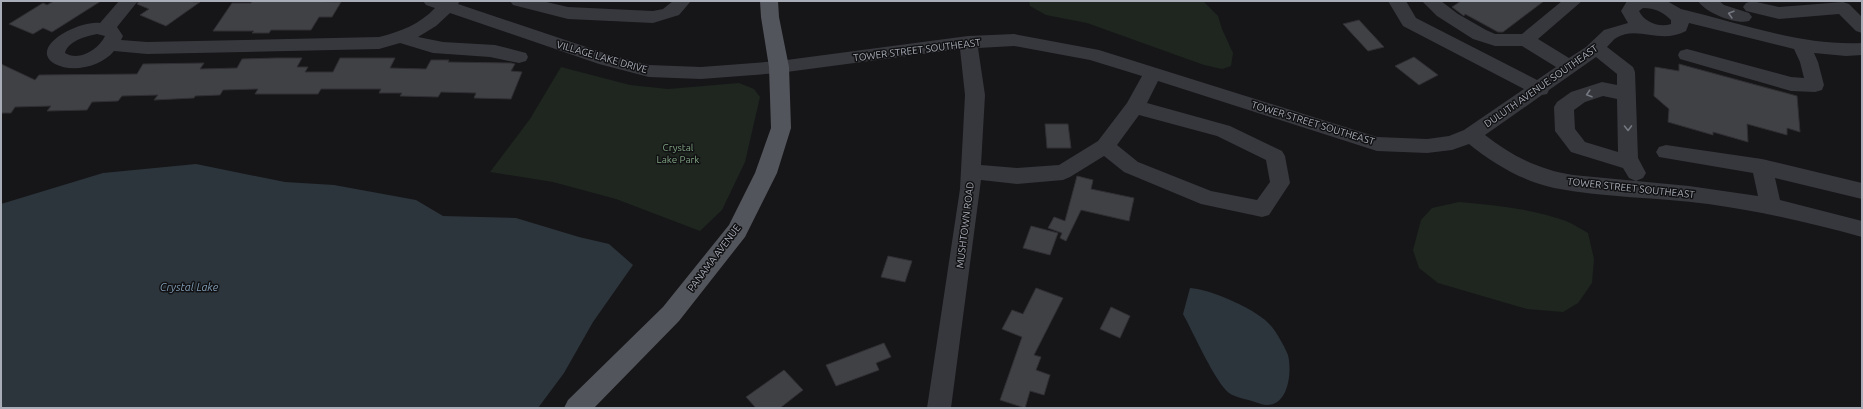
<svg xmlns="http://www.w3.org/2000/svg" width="1863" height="409" font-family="Ubuntu,sans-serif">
<rect width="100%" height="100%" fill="#161618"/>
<path fill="#1e261f" d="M 1029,1 L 1204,2 L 1218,16 L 1222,29 L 1233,53 L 1231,66 L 1222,69 L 1204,65 L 1087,23 L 1046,15 L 1030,6 Z
M 561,67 L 630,85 L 668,89 L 739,83 L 754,89 L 760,97 L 745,162 L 722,210 L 700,231 L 616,199 L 553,182 L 490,172 L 530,119 Z
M 1459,202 C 1494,205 1533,209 1566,221 C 1573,224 1581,229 1588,233 L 1594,259 L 1592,283 L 1578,303 L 1563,312 L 1527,309 L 1438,283 L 1419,268 L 1413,250 L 1421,220 L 1432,208 Z"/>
<path fill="#2c353c" d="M 196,164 L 285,182 L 334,185 L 416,200 L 443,216 L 516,218 L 579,237 L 609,244 L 633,265 L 593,322 L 564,373 L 538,408 L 1,408 L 1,204 L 103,173 Z
M 1190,288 C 1210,289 1259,310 1271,326 C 1276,331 1286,349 1288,355 C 1292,371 1289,405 1267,405 C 1263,405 1259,403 1255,402 C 1247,399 1236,398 1229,393 C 1215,382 1193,332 1183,314 Z"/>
<path fill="#404145" stroke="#303034" d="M 54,1 L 101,1 L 52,32 L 43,28 L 33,34 L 9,24 L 43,3 L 47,5 Z
M 139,1 L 195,1 L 193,2 L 200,2 L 166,26 L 140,15 L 149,9 L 137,4 Z
M 252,1 L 302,1 L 341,2 L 332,17 L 319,17 L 311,30 L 271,30 L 269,33 L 252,33 L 254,31 L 213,31 L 232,3 L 251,3 Z
M 1461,1 L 1544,1 L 1503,32 L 1498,32 L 1465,14 L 1464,16 L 1452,7 Z
M 1359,20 L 1384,47 L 1368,51 L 1343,24 Z
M 1414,57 L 1438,75 L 1419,85 L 1395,66 Z
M 275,58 L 302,58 L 297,67 L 308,67 L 305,72 L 333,72 L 340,58 L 395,58 L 390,68 L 426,69 L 431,60 L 449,60 L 448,62 L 511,63 L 515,64 L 511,71 L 522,72 L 511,99 L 474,98 L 476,93 L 441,92 L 438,97 L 400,96 L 402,93 L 379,93 L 381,89 L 321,89 L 318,94 L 255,94 L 258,89 L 223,90 L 220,95 L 195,96 L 194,98 L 154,100 L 158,95 L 122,96 L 118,101 L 92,102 L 87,110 L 47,111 L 51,106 L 15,107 L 11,113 L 1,113 L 1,64 L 35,80 L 39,75 L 137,74 L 143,64 L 204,63 L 200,69 L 237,68 L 242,59 Z
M 1679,64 L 1797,96 L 1800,132 L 1787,128 L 1787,135 L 1747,124 L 1748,142 L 1713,132 L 1713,135 L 1668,122 L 1669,109 L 1654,96 L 1655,67 L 1679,71 Z
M 1045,124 L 1068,124 L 1071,148 L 1047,148 Z
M 1077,176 L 1093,180 L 1091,189 L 1134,198 L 1129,221 L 1081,210 L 1066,241 L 1060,238 L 1062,233 L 1048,228 L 1054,217 L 1065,221 Z
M 1031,226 L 1058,233 L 1050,255 L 1023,248 Z
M 888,256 L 912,261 L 905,282 L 881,277 Z
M 1036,288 L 1063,298 L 1034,355 L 1041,357 L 1036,370 L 1050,375 L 1044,395 L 1030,391 L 1025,408 L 1000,400 L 1022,337 L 1002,329 L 1012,310 L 1023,314 Z
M 1111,307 L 1130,316 L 1120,338 L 1100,329 Z
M 884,343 L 891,357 L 876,363 L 879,370 L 836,386 L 826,365 Z
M 784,370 L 803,390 L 780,408 L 756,408 L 746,397 Z"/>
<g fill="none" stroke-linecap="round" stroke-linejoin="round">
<path fill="#37383d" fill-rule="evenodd" d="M 119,1 L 138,1 L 117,27 L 123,36 L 121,40 L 147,42 L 379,37 C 400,32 420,24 435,8 L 426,5 L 423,1 L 460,1 L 458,4 L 610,55 L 649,65 L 701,67 L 779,61 L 968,36 L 1014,34 L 1099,50 L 1377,137 L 1427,139 L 1449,136 L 1464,130 L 1524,89 L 1403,26 L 1388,1 L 1406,1 L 1416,18 L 1537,80 L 1556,67 L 1522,46 L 1495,46 L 1473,39 L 1437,16 L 1422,1 L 1441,1 L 1458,14 L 1486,30 L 1495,34 L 1522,34 L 1562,1 L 1582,1 L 1538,39 L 1569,58 L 1586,47 L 1604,30 L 1628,23 L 1621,11 L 1627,1 L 1667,1 L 1681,9 C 1741,23 1800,46 1862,43 L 1862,55 L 1846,56 L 1814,53 L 1818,62 L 1824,85 L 1822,90 L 1815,92 L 1791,91 L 1680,59 L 1678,55 L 1680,51 L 1687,49 L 1791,77 L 1804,78 L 1800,62 L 1794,49 L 1689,23 L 1686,31 C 1660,45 1638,25 1616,38 C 1613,40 1610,44 1607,47 L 1633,67 L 1635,72 L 1638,158 L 1646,173 L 1643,178 L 1636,181 L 1629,178 L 1623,168 L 1571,152 L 1555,131 L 1554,107 L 1557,102 L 1571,92 L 1602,82 L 1617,85 L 1617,74 L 1596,57 L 1549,90 L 1547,94 L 1542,95 L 1485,135 C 1512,156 1539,170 1573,175 L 1689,186 L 1758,196 L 1753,173 L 1659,157 L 1656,152 L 1659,147 L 1666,145 L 1762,159 L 1862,183 L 1862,199 L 1775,178 L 1780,200 L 1862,221 L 1862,237 C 1811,223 1760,211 1708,204 C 1657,197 1605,198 1554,188 C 1522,181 1494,164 1469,144 L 1452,150 L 1427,153 L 1377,151 L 1158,81 L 1147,103 L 1230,126 L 1282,151 L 1285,156 L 1290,183 L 1269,215 L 1262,217 L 1201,204 L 1124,172 L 1104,156 L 1070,177 L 1063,180 L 1017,184 L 981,180 L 951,408 L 927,408 L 960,189 L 965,95 L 960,49 L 779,73 L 701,79 L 649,77 L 599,64 L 450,13 L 436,26 L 418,37 L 443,42 L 495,45 L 526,53 L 528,57 L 526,61 L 519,63 L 490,57 L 433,53 L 400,43 L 379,49 L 147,54 L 114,51 C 101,67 72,73 55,64 C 51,62 48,59 47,55 C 44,37 86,20 100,23 ZM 1643,8 C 1655,8 1663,12 1671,20 L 1671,24 C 1659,28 1644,22 1639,11 ZM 97,34 L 105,36 C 99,49 79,62 65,53 C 68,41 86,36 97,34 ZM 1014,46 L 1090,60 L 1142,76 L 1127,103 L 1098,141 L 1059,165 L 1017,168 L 981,165 L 985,95 L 978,48 ZM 1603,96 L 1617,99 L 1618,152 L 1585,142 L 1575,129 L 1574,110 L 1585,102 ZM 1139,115 L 1217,136 L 1266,160 L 1270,182 L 1257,200 L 1211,191 L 1138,162 L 1117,145 Z
M 510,1 L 542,1 L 568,7 L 653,11 L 663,9 L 673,1 L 691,1 L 679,15 L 653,23 L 568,19 L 513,5 Z
M 1698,1 L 1719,1 L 1724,5 L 1749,13 L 1752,17 L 1749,21 C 1736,25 1706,13 1698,1 Z
M 1752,1 L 1779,7 L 1843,2 L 1849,4 L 1862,17 L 1862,33 L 1856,31 L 1839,14 L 1779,19 L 1746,11 L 1743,7 L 1746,3 Z"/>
<path fill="#53555c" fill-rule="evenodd" d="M 760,1 L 778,1 L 779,17 L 789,67 L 791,128 L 777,173 L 745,237 L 679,321 L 594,408 L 564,408 L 568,400 L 663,307 L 729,225 L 755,173 L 771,128 L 769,67 L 761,17 Z"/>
</g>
<defs><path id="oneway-chevron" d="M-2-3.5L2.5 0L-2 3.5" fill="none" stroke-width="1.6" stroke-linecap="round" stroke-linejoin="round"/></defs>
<g stroke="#757881">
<use href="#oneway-chevron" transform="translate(1731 14) rotate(-164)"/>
<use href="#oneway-chevron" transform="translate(1589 94) rotate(162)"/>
<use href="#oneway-chevron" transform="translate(1628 128) rotate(89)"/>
</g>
<g text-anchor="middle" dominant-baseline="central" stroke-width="3" stroke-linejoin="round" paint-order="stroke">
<g font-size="10" fill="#a8adb8" stroke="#111113">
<text transform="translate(917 50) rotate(-7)">TOWER STREET SOUTHEAST</text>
<text transform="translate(602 57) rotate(16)">VILLAGE LAKE DRIVE</text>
<text transform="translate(1541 86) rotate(-35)">DULUTH AVENUE SOUTHEAST</text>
<text transform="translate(1313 123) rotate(17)">TOWER STREET SOUTHEAST</text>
<text transform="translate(1631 188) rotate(6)">TOWER STREET SOUTHEAST</text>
<text transform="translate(965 225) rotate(-83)">MUSHTOWN ROAD</text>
<text transform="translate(714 258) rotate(-53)">PANAMA AVENUE</text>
</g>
<g font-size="10" fill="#7fa381" stroke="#111113">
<text x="678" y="147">Crystal<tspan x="678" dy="12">Lake Park</tspan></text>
</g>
<g font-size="11" font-style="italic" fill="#7f9bb3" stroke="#111113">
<text x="189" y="287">Crystal Lake</text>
</g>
</g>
<rect width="1863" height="409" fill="none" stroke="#a8adb8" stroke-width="4"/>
</svg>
